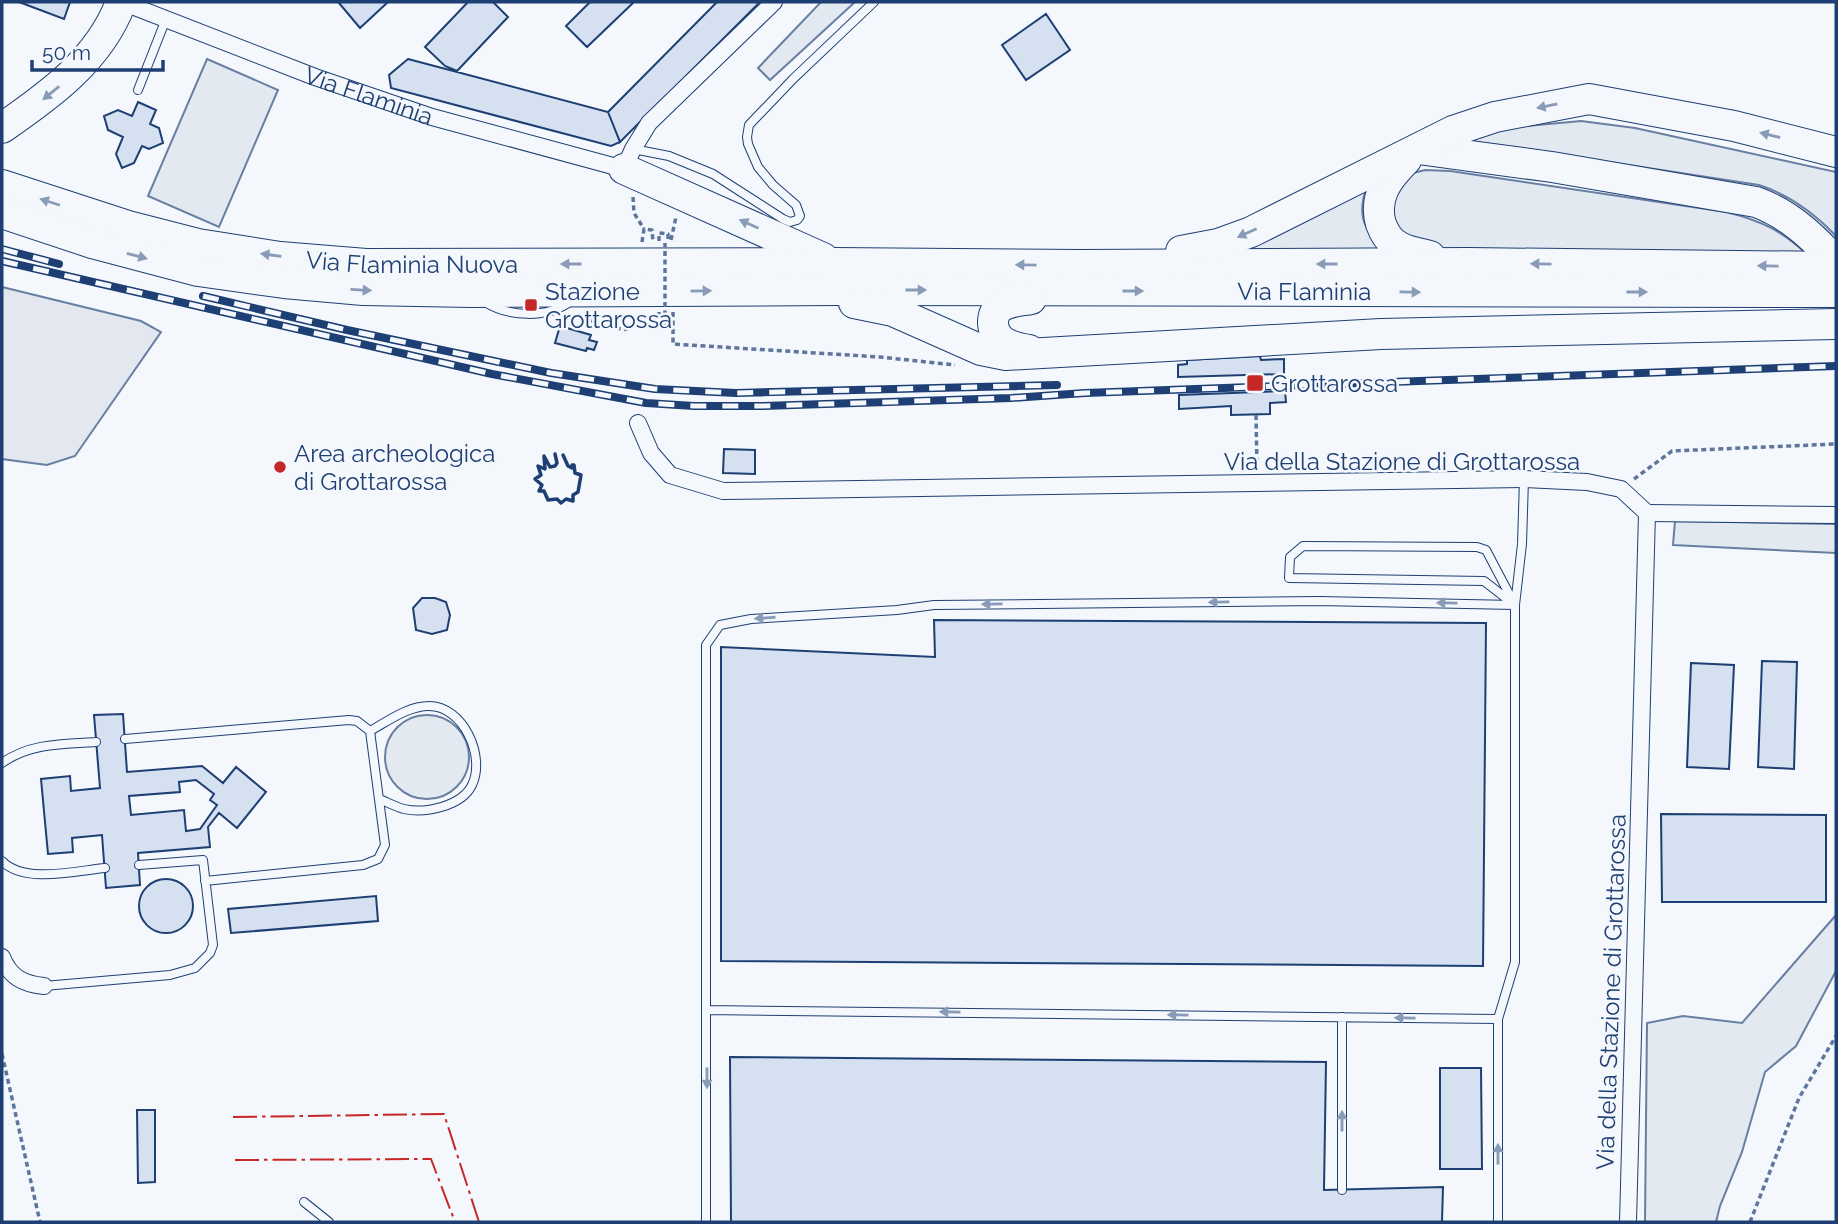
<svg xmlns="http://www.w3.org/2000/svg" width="1838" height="1224" font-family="Raleway,sans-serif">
<rect width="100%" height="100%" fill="#f4f7fb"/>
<path fill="#e3e9f0" stroke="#687fa3" stroke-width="2" d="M 821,2 L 855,2 L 770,80 L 758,68 Z
M 207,59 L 278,90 L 219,227 L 148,196 Z
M 1581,121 L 1635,128 L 1836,172 L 1836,236 C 1814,213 1790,195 1759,185 L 1458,139 L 1505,128 Z
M 1425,170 L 1450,171 L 1726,212 C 1763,221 1782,231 1810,257 L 1440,249 L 1404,241 L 1387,201 L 1413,173 Z
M 1367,186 C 1356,216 1364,230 1386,252 L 1242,251 Z
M 1675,521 L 1836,524 L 1836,553 L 1673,545 Z
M385 757a42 42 0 1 1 84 0a42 42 0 1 1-84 0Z
M 1836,915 L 1836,971 L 1796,1046 L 1765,1072 L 1742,1152 L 1720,1206 L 1716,1222 L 1645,1222 L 1647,1023 L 1683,1016 L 1742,1023 Z"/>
<path fill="#e3e8f0" stroke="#687fa3" stroke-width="2" d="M 2,287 L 141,321 L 161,332 L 75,456 L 47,465 L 2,459 Z"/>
<path fill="#d5e0f0" stroke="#1d3f73" stroke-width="2" fill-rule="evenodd" d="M 19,2 L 70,2 L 64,19 Z
M 341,2 L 388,2 L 360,28 L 339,3 Z
M 468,2 L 493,2 L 508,17 L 457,71 L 445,66 L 425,47 Z
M 590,2 L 634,2 L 587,47 L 566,26 Z
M 717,2 L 760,2 L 620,142 L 608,112 Z
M 1046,14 L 1070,50 L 1026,80 L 1002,45 Z
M 408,59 L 608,112 L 620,142 L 611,146 L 391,88 L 389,75 Z
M 138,102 L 156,110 L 150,124 L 159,128 L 163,143 L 149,149 L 142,146 L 134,163 L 122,168 L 116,154 L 123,137 L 108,130 L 104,116 L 118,110 L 132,116 Z
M 560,326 L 591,335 L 589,340 L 597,342 L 594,350 L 587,348 L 586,351 L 555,343 Z
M 1260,356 L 1261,360 L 1284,359 L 1284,374 L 1178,377 L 1178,365 L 1187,364 L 1187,360 Z
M 1285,391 L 1286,402 L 1270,403 L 1270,414 L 1231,415 L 1231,406 L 1179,409 L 1179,395 Z
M 724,449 L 755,450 L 755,474 L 723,473 Z
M 422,598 L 435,598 L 446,602 L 450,615 L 447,630 L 432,634 L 416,630 L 413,608 Z
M 934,620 L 1486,623 L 1483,966 L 721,961 L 721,647 L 935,657 Z
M 1762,661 L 1797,662 L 1794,769 L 1758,767 Z
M 1691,663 L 1734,665 L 1729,769 L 1687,767 Z
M 123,714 L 127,772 L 202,766 L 223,783 L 236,767 L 266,792 L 237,828 L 219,813 L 208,827 L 210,847 L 138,853 L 140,885 L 106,888 L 102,835 L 72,838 L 73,852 L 48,854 L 41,779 L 70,776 L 71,791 L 100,788 L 94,715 ZM 196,780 L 214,794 L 210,800 L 217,805 L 200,829 L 186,831 L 184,810 L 131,815 L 129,796 L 180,792 L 179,782 Z
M 1661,814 L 1826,815 L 1826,902 L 1662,902 Z
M139 906a27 27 0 1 1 54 0a27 27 0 1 1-54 0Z
M 376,896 L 378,921 L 231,933 L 228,909 Z
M 730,1057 L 1326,1062 L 1324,1190 L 1443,1187 L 1442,1222 L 731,1222 Z
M 1440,1068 L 1481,1068 L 1482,1169 L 1440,1169 Z
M 137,1110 L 155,1110 L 155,1182 L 138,1183 Z"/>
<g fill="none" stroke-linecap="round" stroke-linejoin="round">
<g stroke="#1d3f73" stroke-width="10">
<path id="lane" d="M 138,90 L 166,19
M 633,149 L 669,156 L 713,174 L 783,219 L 790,222 L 797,220 L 800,216 L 796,205 L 773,185 L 758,167 L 748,144 L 747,137 L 749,125 L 794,78 L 874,2
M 485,302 C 509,317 547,319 571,301
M 1303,546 L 1477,547 L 1486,550 L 1515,605 L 1484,581 L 1289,578 L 1290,557 Z
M 370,731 C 388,721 408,706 429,706 C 463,706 486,756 472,785 C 462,806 425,814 404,809 C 396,807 387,802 379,799
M 125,739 L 349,720 L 357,721 L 370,731 L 385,845 L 378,859 L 363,865 L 205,881
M 2,763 C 30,743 63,744 96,742
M 2,861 C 24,884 75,871 105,868
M 44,986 L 170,975 L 195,968 L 210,953 L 213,945 L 203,860 L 139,865
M 707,1010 L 1498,1019 L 1498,1222
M 1342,1017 L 1342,1190
M 1498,1019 L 1515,962 L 1515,605 L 1522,544 L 1524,479
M 304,1202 L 329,1222
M 706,1222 L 706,645 L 720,625 L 751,619 L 897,610 L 934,605 L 1319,601 L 1515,605"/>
</g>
<g stroke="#1d3f73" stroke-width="18">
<g id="street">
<path id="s1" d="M 122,2 L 315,77 L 432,117 L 624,169 L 633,149 L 649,123 L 774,2"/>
<path d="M 638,423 L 651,453 L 670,475 L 723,491 L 1524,479 L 1587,482 L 1621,489 L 1647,513 L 1628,1222"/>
<path d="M 1647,513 L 1836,515"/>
<path d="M 2,957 C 10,977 23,984 44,986"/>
</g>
</g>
<g stroke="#1d3f73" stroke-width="32">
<g id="highway">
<path d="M 2,128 C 50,95 100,59 121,2"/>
<path d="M 1418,149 L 1552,167 L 1756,202 C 1789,214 1813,237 1836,262"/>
<path d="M 1406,160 C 1388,178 1373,197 1381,224 C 1384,232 1390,242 1398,246 C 1407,252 1420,253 1430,256"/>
<path d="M 624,169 L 823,258"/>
<path id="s2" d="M 2,185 L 128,226 L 198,244 L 280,257 L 366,264 L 833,263 L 1080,265 L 1468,263 L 1836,267"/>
<path id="s3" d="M 2,213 L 92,243 L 198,271 L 284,283 L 363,290 L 471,292 L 837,290 L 1836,292"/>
<path d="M 1181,251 L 1218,244 L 1251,232 L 1453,131 L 1495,117 L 1589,99 L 1734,126 L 1836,152"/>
<path d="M 854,303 L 893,311 L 981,350 L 1006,355 L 1381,334 L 1836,324"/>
<path d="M 1029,350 C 1012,347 994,343 993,323 C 993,317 995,311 999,308 C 1008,301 1021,301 1031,299"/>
</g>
</g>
<path stroke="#5e769c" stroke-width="3.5" stroke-dasharray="5 3.5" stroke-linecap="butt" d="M 633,197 L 634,213 L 644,229
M 671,240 L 676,217
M 659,241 L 659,233 L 668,234 L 668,241
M 642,242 L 644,229 L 652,230 L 653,242
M 659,312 L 659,324 L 670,324 L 670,313
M 673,312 L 673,344 L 880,357 L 955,365
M 575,316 L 624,330 L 643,322 L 653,322 L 652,314
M 1256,415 L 1257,467
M 1634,479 L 1672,451 L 1836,444
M 2,1054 L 40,1222
M 1750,1222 L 1799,1098 L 1836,1036"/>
<use href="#lane" stroke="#f4f7fb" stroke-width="8"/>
<use href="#street" stroke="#f4f7fb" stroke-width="16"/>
<use href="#highway" stroke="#f4f7fb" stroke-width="30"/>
<g stroke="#1d3f73" stroke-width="8">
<path id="rail" d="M 2,249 L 59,264
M 2,261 L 492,374 L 646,403 L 694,406 L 763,406 L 1011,398 L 1085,393 L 1836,366
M 203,296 L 347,330 L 551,373 L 655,389 L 736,393 L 1057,385"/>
</g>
<use href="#rail" stroke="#f4f7fb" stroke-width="5" stroke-dasharray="16" stroke-linecap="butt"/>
<path stroke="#5e769c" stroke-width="3.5" stroke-dasharray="5 3.5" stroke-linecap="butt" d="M 665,324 L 665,243"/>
<path stroke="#1d3f73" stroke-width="3.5" d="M 555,454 L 557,463 L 555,466 L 550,467 L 544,456 L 545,469 L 538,466 L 541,475 L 535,479 L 542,485 L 539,491 L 544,491 L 548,500 L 557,499 L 561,503 L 566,499 L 573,501 L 573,495 L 578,492 L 581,475 L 575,473 L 574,465 L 572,465 L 572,468 L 568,466 L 563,455"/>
<path stroke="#c62828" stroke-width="2" stroke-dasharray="24 5 3.5 5" stroke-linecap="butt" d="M 233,1117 L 444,1114 L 479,1222
M 235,1160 L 431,1159 L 455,1222"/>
</g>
<defs><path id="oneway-solid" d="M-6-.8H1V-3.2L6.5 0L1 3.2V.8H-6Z" transform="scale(1.75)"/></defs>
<g fill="#889bb7">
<use href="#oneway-solid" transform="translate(51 93) rotate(141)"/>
<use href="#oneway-solid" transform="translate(1547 106) rotate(168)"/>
<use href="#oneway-solid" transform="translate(1770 135) rotate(-166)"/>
<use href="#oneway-solid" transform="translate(50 202) rotate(-162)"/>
<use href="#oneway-solid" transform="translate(749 224) rotate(-156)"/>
<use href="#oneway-solid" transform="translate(1247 233) rotate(156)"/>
<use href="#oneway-solid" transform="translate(271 255) rotate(-172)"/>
<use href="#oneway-solid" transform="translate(137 256) rotate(15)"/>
<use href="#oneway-solid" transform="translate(571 264) rotate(180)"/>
<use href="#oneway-solid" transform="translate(1327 264) rotate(180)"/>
<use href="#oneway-solid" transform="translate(1541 264) rotate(-179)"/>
<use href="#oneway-solid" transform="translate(1026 265) rotate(-179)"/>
<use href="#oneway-solid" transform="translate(1768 266) rotate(-179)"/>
<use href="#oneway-solid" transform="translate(361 290) rotate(3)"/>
<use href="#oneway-solid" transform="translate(916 290)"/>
<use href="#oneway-solid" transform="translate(701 291) rotate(-1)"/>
<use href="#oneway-solid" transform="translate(1133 291)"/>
<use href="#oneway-solid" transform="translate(1410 292) rotate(1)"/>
<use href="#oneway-solid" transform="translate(1637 292)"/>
<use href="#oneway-solid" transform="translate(1219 602) rotate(179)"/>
<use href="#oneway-solid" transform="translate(1447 603) rotate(-179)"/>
<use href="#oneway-solid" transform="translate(992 604) rotate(179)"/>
<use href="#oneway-solid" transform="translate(765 618) rotate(176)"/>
<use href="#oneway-solid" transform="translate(950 1012) rotate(-179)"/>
<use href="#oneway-solid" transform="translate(1178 1015) rotate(-179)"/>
<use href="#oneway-solid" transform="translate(1405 1018) rotate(-179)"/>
<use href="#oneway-solid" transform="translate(707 1078) rotate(90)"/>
<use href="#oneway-solid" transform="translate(1342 1121) rotate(-90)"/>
<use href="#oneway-solid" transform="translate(1498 1154) rotate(-90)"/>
</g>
<g fill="#c62828" stroke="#f4f7fb" stroke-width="2.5">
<rect x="524" y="298" width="14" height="14" rx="3.5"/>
<rect x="1246" y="374" width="18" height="18" rx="3.5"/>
<circle cx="280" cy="467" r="7"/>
</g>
<g text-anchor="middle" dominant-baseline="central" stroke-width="5" stroke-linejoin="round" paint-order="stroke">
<g font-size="24" fill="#1d3f73" stroke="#f4f7fb">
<text stroke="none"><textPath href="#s1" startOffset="264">Via Flaminia</textPath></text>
<text stroke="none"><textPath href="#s2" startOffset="420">Via Flaminia Nuova</textPath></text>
<text stroke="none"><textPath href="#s3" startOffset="1312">Via Flaminia</textPath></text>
<text x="1402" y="461">Via della Stazione di Grottarossa</text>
<text transform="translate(1611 992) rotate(-88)">Via della Stazione di Grottarossa</text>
</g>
<g font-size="24" fill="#1d3f73" stroke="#f4f7fb" text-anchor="start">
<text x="545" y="291">Stazione<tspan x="545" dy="28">Grottarossa</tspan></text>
<text x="1271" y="383">Grottarossa</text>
<text x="294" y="453">Area archeologica<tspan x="294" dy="28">di Grottarossa</tspan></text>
</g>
</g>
<rect width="1838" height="1224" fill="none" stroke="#1d3f73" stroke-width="7"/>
<path d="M32 60v10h131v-10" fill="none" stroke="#1d3f73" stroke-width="3.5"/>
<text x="42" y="60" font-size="21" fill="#1d3f73" stroke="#f4f7fb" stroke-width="5" paint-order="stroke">50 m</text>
</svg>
